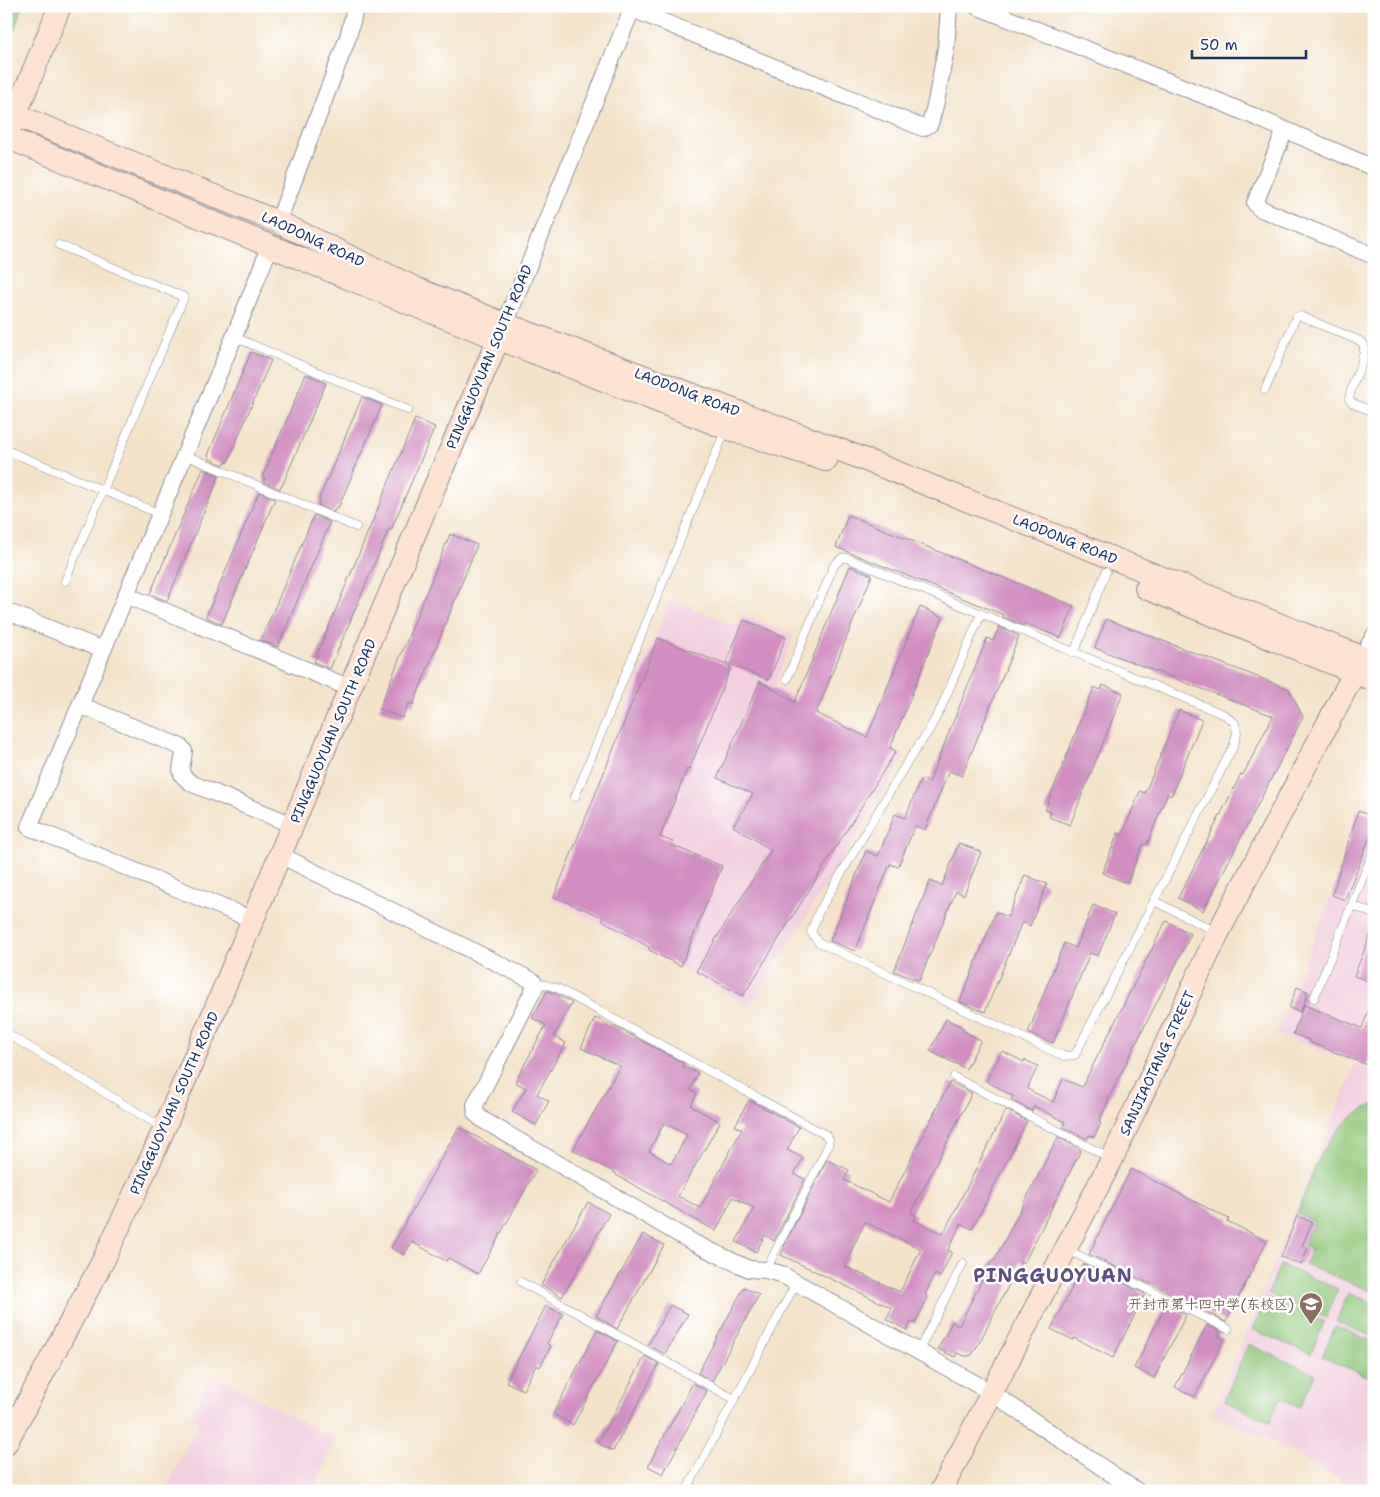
<svg xmlns="http://www.w3.org/2000/svg" width="1380" height="1497" font-family="'Shantell Sans','LXGW WenKai TC',sans-serif">
<rect width="100%" height="100%" fill="#fff"/>
<filter id="ink" filterUnits="userSpaceOnUse"><feTurbulence type="fractalNoise" baseFrequency=".02" numOctaves="2"/><feDisplacementMap in="SourceGraphic" scale="10" xChannelSelector="R" yChannelSelector="G"/><feConvolveMatrix kernelMatrix="1 2 1 2 8 2 1 2 1" color-interpolation-filters="sRGB"/></filter>
<filter id="wash" filterUnits="userSpaceOnUse"><feTurbulence type="fractalNoise" baseFrequency=".0096" numOctaves="4" result="noise"/><feDisplacementMap in="SourceGraphic" scale="20" xChannelSelector="R" yChannelSelector="G"/><feGaussianBlur stdDeviation="1.12" result="paint"/><feColorMatrix in="noise" values="0 0 0 0 0 0 0 0 0 0 0 0 0 0 0 0 0 1.4 0 .05"/><feComposite in="paint" operator="in"/></filter>
<g filter="url(#wash)">
<rect width="100%" height="100%" fill="#f4e3c9"/>
<path fill="#f3cfdf" d="M 670,599 L 737,626 L 742,614 L 794,635 L 774,686 L 906,755 L 794,937 L 750,1006 L 550,898 Z
M 1374,799 L 1374,988 L 1343,1059 L 1276,1034 L 1331,897 L 1357,807 L 1368,812 Z
M 1355,1064 L 1374,1071 L 1374,1491 L 1360,1491 L 1264,1437 L 1212,1414 Z
M 211,1374 L 335,1439 L 313,1491 L 165,1491 L 199,1422 L 190,1417 Z"/>
<path fill="#91c87a" stroke="#567c6c" d="M 6,6 L 23,6 L 6,51 Z
M 1374,1104 L 1374,1292 L 1305,1264 L 1311,1248 L 1304,1245 L 1314,1221 L 1297,1214 C 1315,1168 1325,1126 1374,1104 Z
M 1280,1265 L 1338,1289 L 1326,1318 L 1268,1294 Z
M 1348,1293 L 1374,1303 L 1374,1337 L 1336,1322 Z
M 1266,1298 L 1324,1322 L 1311,1354 L 1253,1330 Z
M 1335,1326 L 1374,1342 L 1374,1379 L 1322,1357 Z
M 1248,1344 L 1315,1374 L 1300,1407 L 1280,1398 L 1270,1422 L 1224,1401 Z"/>
<g id="blocks">
<path fill="#d18ec2" fill-rule="evenodd" d="M 251,352 L 271,360 L 227,463 L 225,462 L 224,465 L 208,458 L 209,456 L 208,455 Z
M 306,374 L 326,383 L 282,486 L 281,485 L 280,489 L 263,482 L 265,478 L 262,478 Z
M 362,397 L 382,405 L 338,508 L 336,507 L 334,512 L 318,505 L 320,500 L 319,499 Z
M 415,419 L 435,427 L 391,530 L 389,529 L 330,669 L 314,662 Z
M 203,469 L 219,476 L 167,601 L 150,594 Z
M 259,492 L 275,499 L 222,624 L 206,617 Z
M 314,515 L 330,522 L 278,647 L 261,640 Z
M 848,515 L 1074,606 L 1061,638 L 1024,623 L 1023,626 L 1003,617 L 1004,615 L 836,547 Z
M 450,534 L 477,545 L 413,705 L 409,703 L 402,718 L 379,709 Z
M 850,566 L 872,575 L 816,713 L 867,737 L 920,607 L 943,617 L 890,748 L 896,751 L 743,996 L 696,971 L 771,850 L 733,826 L 753,794 L 717,778 L 760,681 L 795,702 Z
M 1106,619 L 1289,689 L 1303,717 L 1203,911 L 1178,898 L 1241,774 L 1243,775 L 1273,716 L 1095,648 Z
M 744,620 L 786,637 L 769,680 L 726,663 Z
M 999,627 L 1019,636 L 962,776 L 949,771 L 925,830 L 915,826 L 898,867 L 890,864 L 855,951 L 830,941 L 866,851 L 878,856 L 895,814 L 905,818 L 921,779 L 929,782 L 987,638 L 993,641 Z
M 658,638 L 731,667 L 689,770 L 687,769 L 660,837 L 673,842 L 671,845 L 722,866 L 681,966 L 649,950 L 649,947 L 602,920 L 603,917 L 554,897 Z
M 1103,685 L 1123,693 L 1070,825 L 1049,817 L 1051,812 L 1045,810 L 1094,687 L 1101,690 Z
M 1179,710 L 1202,720 L 1171,796 L 1167,794 L 1147,845 L 1143,844 L 1127,883 L 1102,873 L 1118,833 L 1122,835 L 1140,791 L 1145,793 Z
M 1358,811 L 1374,817 L 1374,827 L 1345,900 L 1332,895 Z
M 959,843 L 981,852 L 964,895 L 956,891 L 919,981 L 894,971 L 930,881 L 942,886 Z
M 1025,875 L 1047,884 L 1030,926 L 1022,922 L 985,1012 L 960,1002 L 996,912 L 1008,917 Z
M 1093,905 L 1115,914 L 1098,956 L 1090,953 L 1053,1043 L 1028,1033 L 1064,943 L 1076,948 Z
M 1166,921 L 1191,934 L 1108,1099 L 1109,1099 L 1099,1122 L 1101,1123 L 1094,1137 L 1089,1135 L 1087,1139 L 1063,1127 L 1065,1122 L 1034,1106 L 1032,1111 L 1011,1100 L 1013,1096 L 986,1081 L 1002,1051 L 1024,1062 L 1025,1060 L 1038,1066 L 1027,1089 L 1053,1102 L 1063,1079 L 1082,1087 Z
M 1373,928 L 1374,928 L 1374,983 L 1354,976 Z
M 1297,987 L 1307,991 L 1307,996 L 1300,1012 L 1289,1008 Z
M 547,991 L 554,993 L 572,1003 L 554,1036 L 566,1043 L 537,1094 L 549,1101 L 536,1125 L 512,1112 L 526,1088 L 515,1082 L 546,1025 L 532,1018 Z
M 1373,999 L 1374,1047 L 1367,1065 L 1309,1042 L 1309,1040 L 1293,1034 L 1304,1005 L 1362,1028 Z
M 595,1018 L 618,1028 L 683,1063 L 682,1066 L 698,1073 L 690,1090 L 697,1093 L 691,1106 L 720,1122 L 678,1196 L 700,1208 L 742,1129 L 735,1126 L 749,1100 L 799,1127 L 787,1150 L 803,1158 L 794,1174 L 805,1179 L 774,1241 L 765,1235 L 756,1252 L 736,1242 L 754,1208 L 733,1197 L 716,1231 L 616,1175 L 617,1174 L 573,1150 L 620,1066 L 581,1048 ZM 664,1123 L 687,1135 L 671,1164 L 649,1151 Z
M 946,1019 L 964,1028 L 963,1031 L 981,1040 L 966,1069 L 930,1051 Z
M 950,1082 L 972,1093 L 911,1213 L 916,1215 L 914,1220 L 943,1234 L 1006,1110 L 1027,1121 L 972,1229 L 961,1224 L 948,1250 L 952,1252 L 940,1277 L 935,1274 L 925,1295 L 928,1297 L 915,1324 L 911,1322 L 907,1330 L 886,1319 L 892,1308 L 781,1255 L 785,1247 L 784,1246 L 827,1160 L 849,1170 L 844,1180 L 889,1202 ZM 865,1222 L 921,1249 L 900,1292 L 844,1266 Z
M 459,1127 L 536,1170 L 478,1274 L 448,1258 L 446,1261 L 412,1242 L 404,1255 L 391,1248 Z
M 1058,1137 L 1081,1150 L 1024,1263 L 1021,1261 L 979,1343 L 972,1355 L 969,1356 L 965,1356 L 957,1353 L 955,1357 L 938,1349 L 952,1322 L 959,1326 L 992,1260 L 994,1261 Z
M 1131,1169 L 1229,1219 L 1227,1221 L 1267,1241 L 1226,1322 L 1151,1283 L 1150,1284 L 1089,1254 Z
M 588,1202 L 609,1214 L 562,1297 L 541,1285 Z
M 1297,1216 L 1312,1222 L 1302,1246 L 1308,1248 L 1301,1265 L 1281,1257 Z
M 643,1234 L 664,1245 L 617,1329 L 596,1316 Z
M 1084,1264 L 1145,1294 L 1113,1358 L 1074,1338 L 1073,1340 L 1051,1329 Z
M 744,1287 L 759,1295 L 712,1381 L 698,1373 Z
M 670,1305 L 688,1314 L 665,1354 L 648,1345 Z
M 1166,1305 L 1186,1315 L 1154,1378 L 1134,1368 Z
M 546,1306 L 563,1314 L 547,1344 L 551,1346 L 540,1367 L 536,1365 L 523,1390 L 506,1382 Z
M 1207,1325 L 1221,1332 L 1218,1336 L 1224,1339 L 1195,1397 L 1175,1387 Z
M 597,1330 L 618,1341 L 573,1425 L 553,1414 Z
M 645,1356 L 659,1364 L 613,1451 L 598,1443 Z
M 693,1383 L 707,1391 L 663,1474 L 648,1466 Z"/>
</g>
</g>
<g filter="url(#ink)">
<use href="#blocks" fill-opacity="0" stroke="#888994" stroke-width="1"/>
<g fill="none" stroke-linecap="round" stroke-linejoin="round">
<g stroke="#888994" stroke-width="9">
<path id="lane" d="M 59,245 L 184,297 L 65,581
M 234,337 L 408,410
M 1265,390 L 1296,317 L 1300,316 L 1360,341 L 1364,345 C 1365,364 1352,380 1349,399 L 1352,403 L 1374,412
M 6,450 L 160,514
M 185,455 L 356,527
M 1074,653 L 1106,572
M 787,679 L 834,565 L 842,558 L 847,558 C 973,611 1099,663 1225,715 L 1235,723 L 1237,733 L 1233,747 L 1075,1055 L 1063,1056 L 818,942 L 811,932 L 819,911 L 906,764 L 928,732 L 941,708 L 981,614
M 575,797 L 725,431
M 1154,901 L 1217,932
M 1352,905 L 1374,914
M 533,981 L 557,988 L 826,1135 L 829,1139 L 828,1146 L 766,1270
M 1314,998 L 1374,850
M 6,1033 L 163,1128
M 954,1077 L 1110,1158
M 1068,1250 L 1228,1329
M 521,1282 L 734,1399
M 918,1352 L 963,1263
M 686,1491 L 796,1283"/>
</g>
<g stroke="#888994" stroke-width="18">
<path id="street" d="M 976,6 L 1218,101 L 1374,168
M 632,9 L 923,128 L 930,124 L 936,102 L 946,48 L 949,6
M 1285,130 L 1255,203 L 1259,208 L 1374,256
M 278,222 L 348,37 L 353,17 L 355,6
M 505,324 L 633,6
M 126,595 L 350,688
M 6,611 L 103,650
M 1362,657 L 1374,636
M 80,705 L 181,747 L 184,751 C 183,769 174,772 193,784 L 293,825
M 280,855 L 533,981 L 535,987 L 475,1105 L 476,1114 L 483,1120 L 694,1243 L 749,1269 L 766,1270 L 781,1274 L 992,1393 L 1137,1491
M 253,920 L 29,827 L 234,337 L 270,246"/>
</g>
<g stroke="#888994" stroke-width="24">
<path id="secondary" d="M 6,111 L 278,222 L 417,289 L 505,324 L 853,455 L 1374,662
M 10,128 L 60,6
M 6,137 L 411,304 L 726,428 L 826,460
M 1146,588 L 1374,680
M 6,1443 L 104,1259 L 154,1152 L 214,1012 L 434,488 L 504,326
M 941,1491 L 1112,1159 L 1218,933 L 1361,660"/>
</g>
<use href="#lane" stroke="#fff" stroke-width="8"/>
<use href="#street" stroke="#fff" stroke-width="16"/>
<use href="#secondary" stroke="#fee3d2" stroke-width="22"/>
</g>
</g>
<defs>
<g id="school-pin" transform="scale(1.25)"><path d="M0 17L-7.5 6A9.5 9.5 0 1 1 7.5 6Z" fill="#8d6e63" stroke="#fff"/><path d="M0-5L7-2L0 1L-7-2ZM-4 1L0 2.5L4 1V4Q0 6-4 4Z" fill="#fff"/></g>
</defs>
<g fill-rule="evenodd">
<use href="#school-pin" x="1311" y="1304"/>
</g>
<g text-anchor="middle" dominant-baseline="central" stroke-width="5" stroke-linejoin="round" paint-order="stroke">
<g font-size="14" fill="#1b2f5e" stroke="#fff">
<text transform="translate(313 239) rotate(25)">LAODONG ROAD</text>
<text transform="translate(489 357) rotate(-67)">PINGGUOYUAN SOUTH ROAD</text>
<text transform="translate(687 392) rotate(21)">LAODONG ROAD</text>
<text transform="translate(1065 539) rotate(22)">LAODONG ROAD</text>
<text transform="translate(333 731) rotate(-67)">PINGGUOYUAN SOUTH ROAD</text>
<text transform="translate(1157 1063) rotate(-65)">SANJIAOTANG STREET</text>
<text transform="translate(174 1103) rotate(-66)">PINGGUOYUAN SOUTH ROAD</text>
</g>
<g font-size="14" fill="#785e54" stroke="#fff" text-anchor="end">
<text x="1294" y="1304">开封市第十四中学(东校区)</text>
</g>
<g font-size="19" font-weight="bold" letter-spacing="1" fill="#5b5081" stroke="#fff">
<text x="1053" y="1275">PINGGUOYUAN</text>
</g>
</g>
<rect width="1380" height="1497" fill="none" stroke="#fff" stroke-width="25"/>
<path d="M1192 50v8h114v-8" fill="none" stroke="#1b2f5e" stroke-width="2.5"/>
<text x="1200" y="50" font-size="15" fill="#1b2f5e" stroke="#ffffff" stroke-width="4" paint-order="stroke">50 m</text>
</svg>
